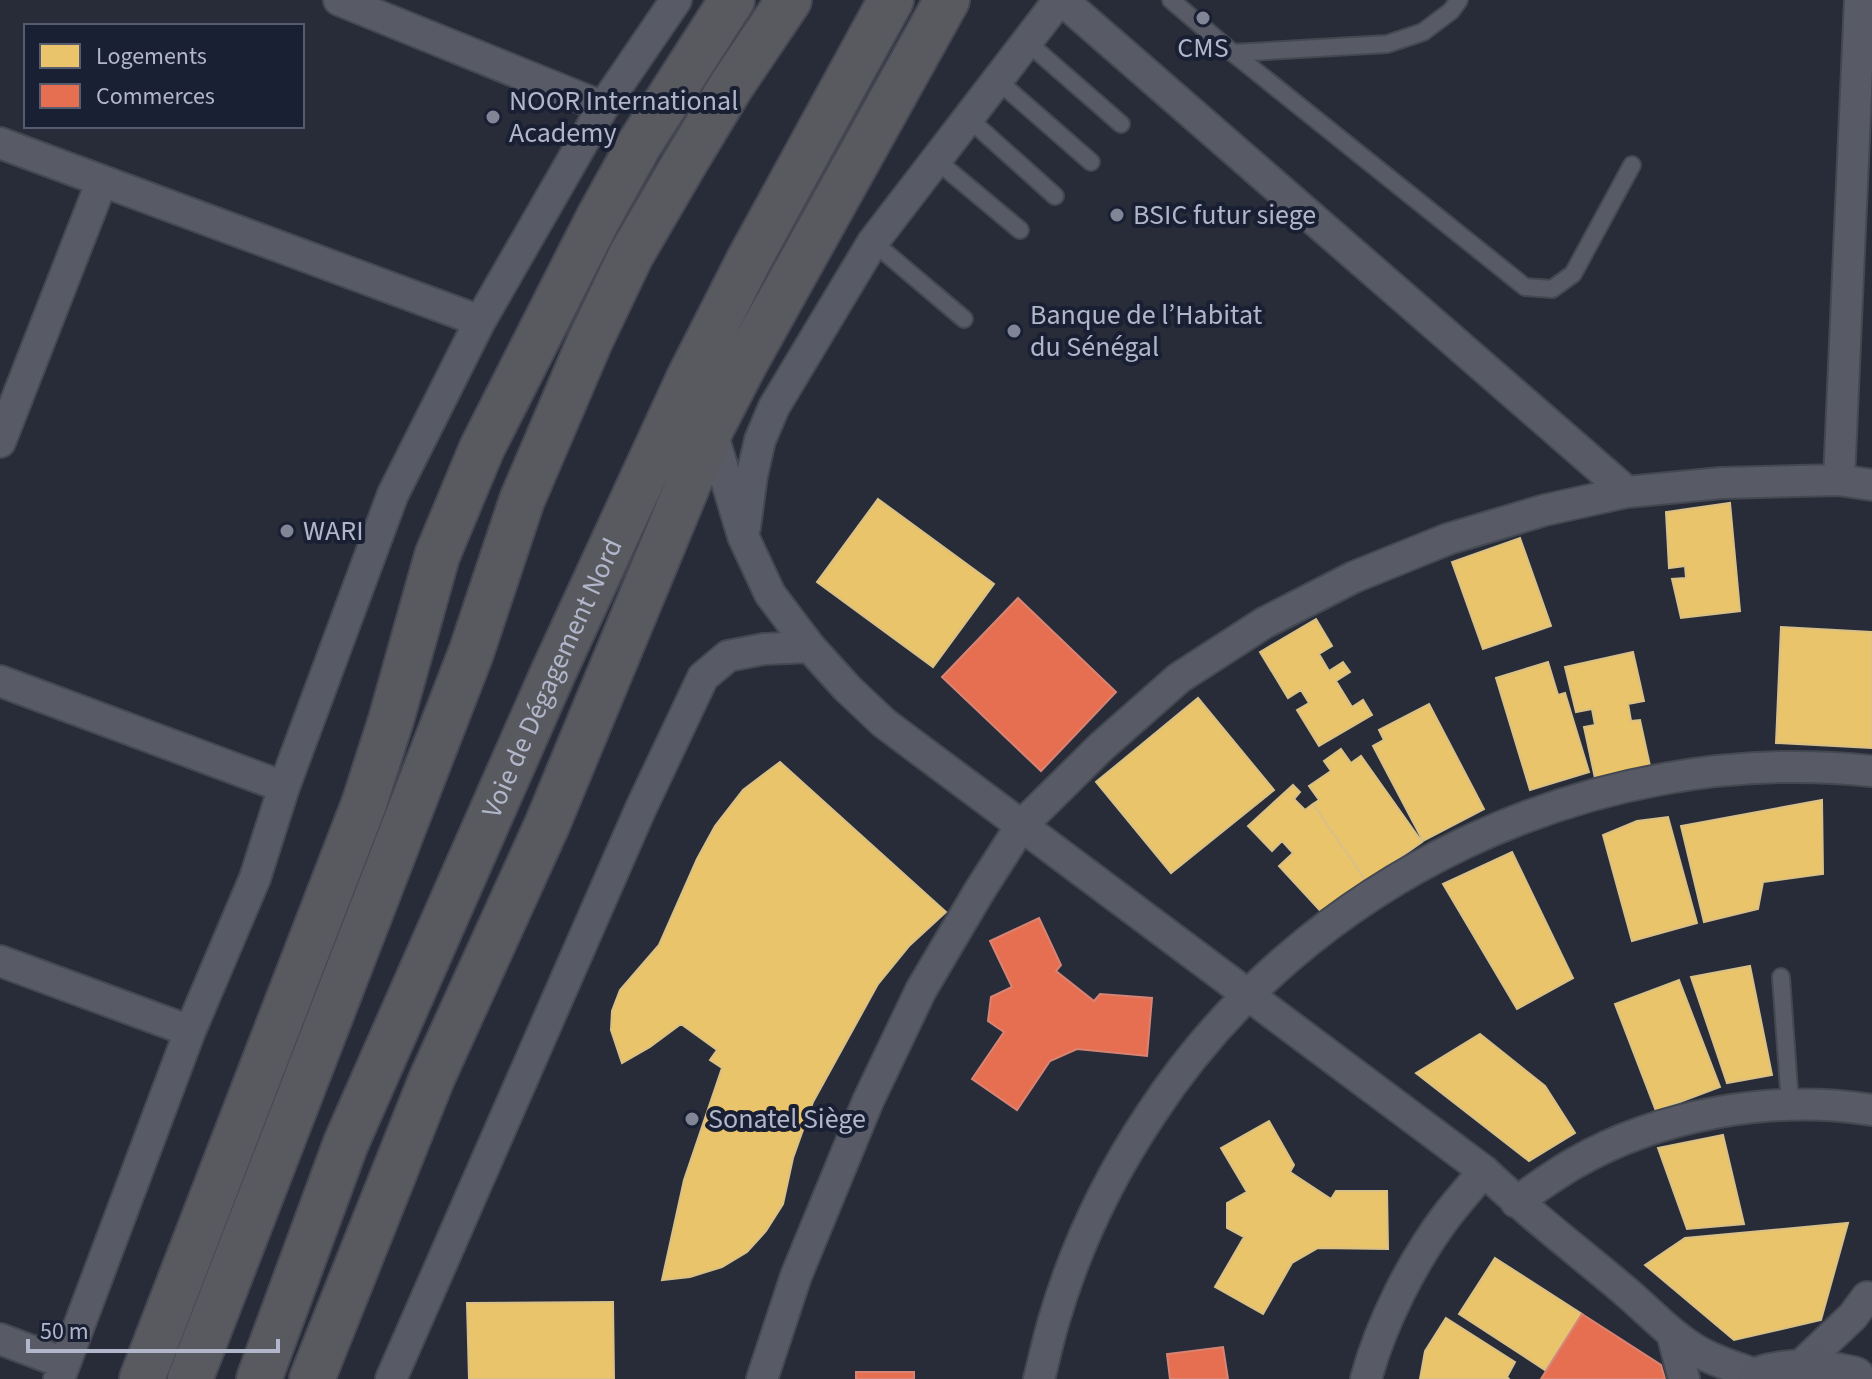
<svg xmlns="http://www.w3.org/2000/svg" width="1872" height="1379" font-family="'Source Sans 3',sans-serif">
<rect width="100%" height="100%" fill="#282c38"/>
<path fill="#e9c46a" stroke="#d8c087" stroke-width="2" d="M 878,499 L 994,584 L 933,667 L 817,582 Z
M 1730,503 L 1740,611 L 1681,618 L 1672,579 L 1686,578 L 1685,566 L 1669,568 L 1666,512 Z
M 1520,538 L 1551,626 L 1483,649 L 1452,562 Z
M 1316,619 L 1332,646 L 1319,654 L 1329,671 L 1343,662 L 1350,672 L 1336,681 L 1352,707 L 1363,700 L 1372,715 L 1319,746 L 1297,710 L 1309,703 L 1301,690 L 1288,698 L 1260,652 Z
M 1781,627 L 1872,632 L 1872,748 L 1776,743 Z
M 1633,652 L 1644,701 L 1628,704 L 1631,721 L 1640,720 L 1650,766 L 1595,778 L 1584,727 L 1595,725 L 1592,709 L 1576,712 L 1565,667 Z
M 1548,662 L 1558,695 L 1565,693 L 1589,772 L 1530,790 L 1496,678 Z
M 1198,698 L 1274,790 L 1171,873 L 1096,782 Z
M 1429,704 L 1484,809 L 1423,841 L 1373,746 L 1384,740 L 1379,730 Z
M 1341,749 L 1351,763 L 1361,756 L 1422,842 L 1366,881 L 1313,804 L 1319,800 L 1309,786 L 1331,771 L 1324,761 Z
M 780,762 L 946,912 L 909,946 L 878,984 L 813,1102 L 793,1158 L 783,1204 L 766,1231 L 747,1252 L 722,1267 L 690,1277 L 662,1280 L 684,1180 L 722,1068 L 710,1060 L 717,1050 L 681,1024 L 650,1047 L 622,1063 L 611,1030 L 612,1011 L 620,990 L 659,945 L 697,859 L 715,826 L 743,790 Z
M 1293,785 L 1300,792 L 1294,799 L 1305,810 L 1313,804 L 1366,881 L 1327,918 L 1279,866 L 1293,853 L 1282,841 L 1272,851 L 1248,826 Z
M 1822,800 L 1823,874 L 1763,882 L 1758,909 L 1704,922 L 1681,826 Z
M 1668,817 L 1697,923 L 1632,941 L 1603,835 L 1637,821 Z
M 1512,852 L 1573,978 L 1517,1009 L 1443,884 Z
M 1750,966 L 1772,1075 L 1727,1083 L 1691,977 Z
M 1679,980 L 1720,1087 L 1656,1111 L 1615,1004 Z
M 1480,1034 L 1545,1086 L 1575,1133 L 1529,1161 L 1416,1073 Z
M 1269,1121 L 1294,1165 L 1290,1172 L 1331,1199 L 1336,1191 L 1387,1191 L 1388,1249 L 1318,1248 L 1292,1263 L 1263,1314 L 1215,1287 L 1244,1237 L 1227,1228 L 1227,1203 L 1247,1192 L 1221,1148 Z
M 1723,1135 L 1744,1224 L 1687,1229 L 1658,1148 Z
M 1848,1223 L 1821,1320 L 1734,1340 L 1645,1265 L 1685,1238 Z
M 1495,1258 L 1582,1314 L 1545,1370 L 1459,1314 Z
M 613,1302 L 614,1379 L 469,1379 L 467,1303 Z
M 1446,1318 L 1515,1362 L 1507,1377 L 1509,1379 L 1420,1379 L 1425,1351 Z"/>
<path fill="#e76f51" stroke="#d78475" stroke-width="2" d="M 1018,598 L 1116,692 L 1041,771 L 942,677 Z
M 1039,918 L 1061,965 L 1056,971 L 1094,1001 L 1100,994 L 1152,998 L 1147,1056 L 1077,1049 L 1050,1061 L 1017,1110 L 972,1079 L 1004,1032 L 988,1021 L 991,997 L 1012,987 L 990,941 Z
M 1582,1314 L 1661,1365 L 1665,1379 L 1541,1379 Z
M 1223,1347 L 1228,1379 L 1170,1379 L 1167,1354 Z
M 856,1372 L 914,1372 L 914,1379 L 856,1379 Z"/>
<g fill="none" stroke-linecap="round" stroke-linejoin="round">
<g stroke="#444851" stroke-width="20">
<path id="lane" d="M 1171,0 L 1233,53 L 1525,287 L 1552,289 L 1573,274 L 1632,165
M 1027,42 L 1121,124
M 1233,53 L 1387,44 L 1423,32 L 1451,11 L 1459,0
M 997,80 L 1091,162
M 968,118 L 1055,196
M 936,160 L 1020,230
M 873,242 L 964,319
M 1781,977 L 1790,1104"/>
</g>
<g stroke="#444851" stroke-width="34">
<path id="street" d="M 339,0 L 603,107
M 1062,0 L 1627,492
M 0,143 L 480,321
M 711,429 L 743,536 L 770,594 L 810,647 L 847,688 L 884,723 L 1484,1171 C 1529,1214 1578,1251 1625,1291 C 1650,1312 1672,1337 1701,1353 C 1721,1364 1743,1370 1764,1377
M 0,442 L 102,181
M 1839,480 L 1860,0
M 745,527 L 752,475 L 760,440 L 774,407 L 873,242 L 1059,0
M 0,681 L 284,787
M 0,961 L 190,1031
M 1516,1202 C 1535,1189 1554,1175 1573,1164 C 1659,1114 1774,1094 1872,1110
M 1672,1333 L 1684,1379
M 0,1339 L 64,1363
M 1793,1373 L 1853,1316 L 1867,1297
M 59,1379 L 190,1031 L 255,878 L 284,787 L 393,494 L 480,321 L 603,107 L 676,0
M 391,1379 L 641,808 L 703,677 L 728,656 L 764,649 L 810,647
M 762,1379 L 796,1276 L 868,1101 L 921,990 L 980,890 L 1021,826 L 1102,746 L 1179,678 L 1264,623 L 1354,577 L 1448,539 L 1545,510 L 1627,492 L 1721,483 L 1839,480 L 1872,485
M 1039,1379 C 1044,1360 1048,1340 1054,1320 C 1075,1248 1109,1177 1151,1114 C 1304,879 1593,741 1872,771
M 1366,1379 C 1381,1323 1413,1260 1448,1214 C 1460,1199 1472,1185 1484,1171"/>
</g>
<g stroke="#444851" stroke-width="48">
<path id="secondary" d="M 1760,1379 C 1789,1369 1823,1372 1853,1379"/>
</g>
<g stroke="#454853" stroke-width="48">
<g id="highway">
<path d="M 142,1379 L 364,804 L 391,720 L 437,556 L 482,448 L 598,219 L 639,145 L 732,0"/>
<path d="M 190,1379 L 471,653 L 522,500 L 590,341 L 631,255 L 684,164 L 731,86 L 789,0"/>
<path id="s1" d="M 259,1379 L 346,1143 L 553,673 L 689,378 L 749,260 L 891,0"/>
<path d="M 312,1379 L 432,1078 L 547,825 L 711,429 L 745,363 L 947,0"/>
</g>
</g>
<use href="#lane" stroke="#585b66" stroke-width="16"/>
<use href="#street" stroke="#585b66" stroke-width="30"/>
<use href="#secondary" stroke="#575964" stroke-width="44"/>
<use href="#highway" stroke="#595a5f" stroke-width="44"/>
</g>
<g fill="#818697" stroke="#1a2034" stroke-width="3">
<circle cx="1203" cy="18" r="8"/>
<circle cx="493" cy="117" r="8"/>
<circle cx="1117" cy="215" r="8"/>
<circle cx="1014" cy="331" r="8"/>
<circle cx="287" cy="531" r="8"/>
<circle cx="692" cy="1119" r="8"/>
</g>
<g text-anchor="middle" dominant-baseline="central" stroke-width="8" stroke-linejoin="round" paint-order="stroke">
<g font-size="28" fill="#b1b6ca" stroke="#1a2034" text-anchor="start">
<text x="1203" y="48" text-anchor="middle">CMS</text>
<text x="509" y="101">NOOR International<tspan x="509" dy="32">Academy</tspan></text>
<text x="1133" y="215">BSIC futur siege</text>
<text x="1030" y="315">Banque de l’Habitat<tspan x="1030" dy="32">du Sénégal</tspan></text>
<text x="303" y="531">WARI</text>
<text x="708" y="1119">Sonatel Siège</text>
</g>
<g font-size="28" fill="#b1b6ca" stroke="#1a2034">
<text stroke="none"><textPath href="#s1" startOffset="760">Voie de Dégagement Nord</textPath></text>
</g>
</g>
<rect x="24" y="24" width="280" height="104" fill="#1a2034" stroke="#565c70" stroke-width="2"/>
<rect x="40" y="44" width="40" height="24" fill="#e9c46a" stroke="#565c70" stroke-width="2"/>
<text x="96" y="64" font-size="24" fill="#b1b6ca">Logements</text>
<rect x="40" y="84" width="40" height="24" fill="#e76f51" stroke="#565c70" stroke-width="2"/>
<text x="96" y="104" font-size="24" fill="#b1b6ca">Commerces</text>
<path d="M28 1339v12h250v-12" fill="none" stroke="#b1b6ca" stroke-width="4"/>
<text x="40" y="1339" font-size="24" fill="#b1b6ca" stroke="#1a2034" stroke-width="6" paint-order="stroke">50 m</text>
</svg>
